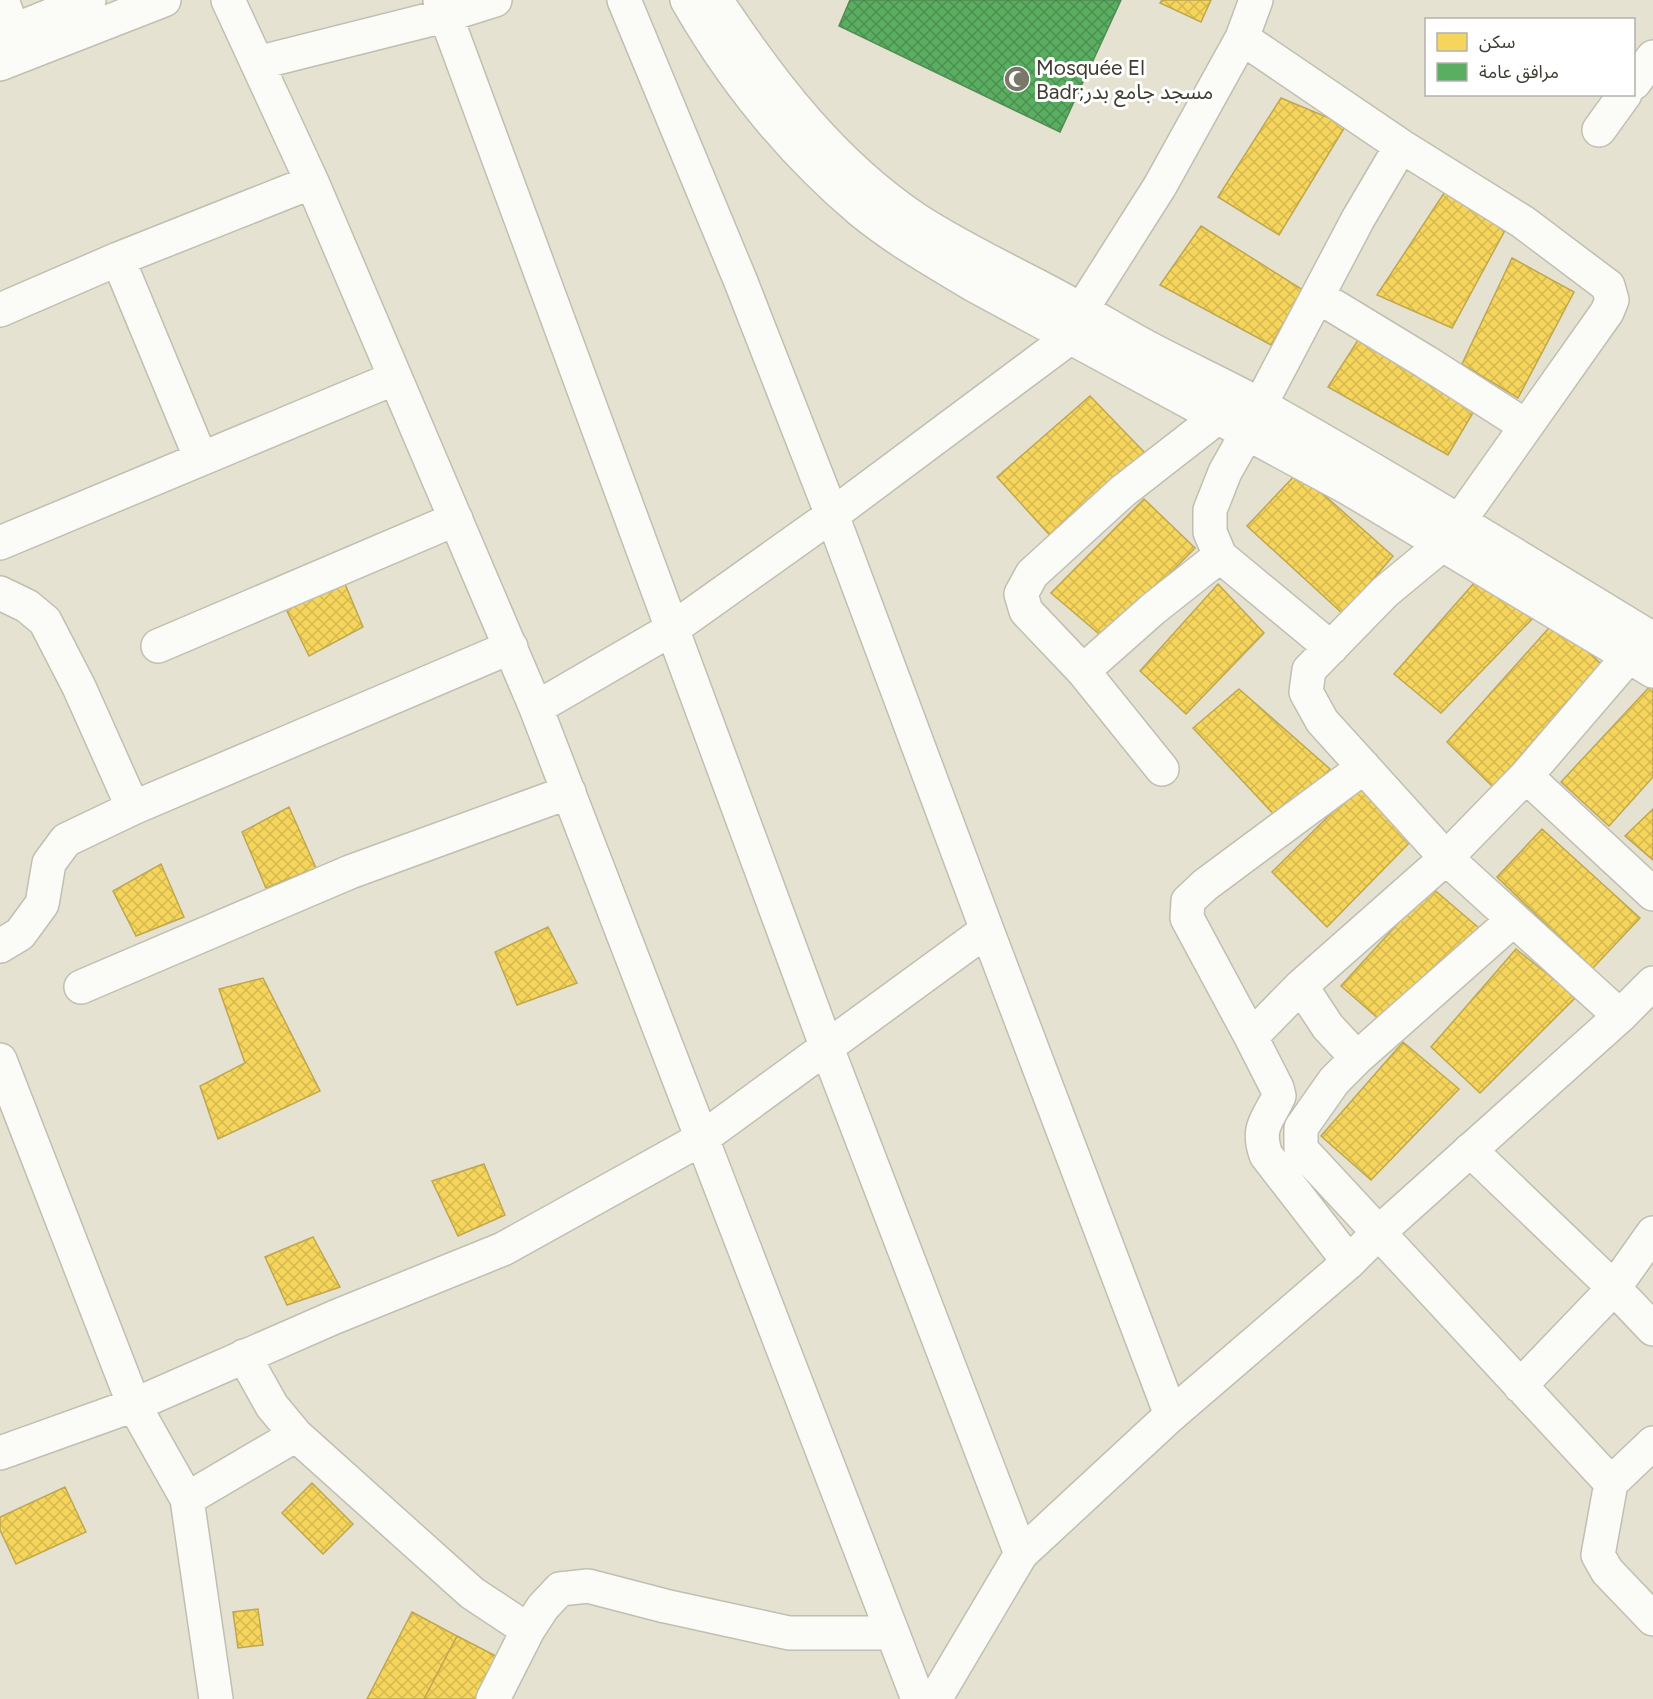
<svg xmlns="http://www.w3.org/2000/svg" width="1653" height="1699" font-family="Figtree,'Noto Sans Arabic',sans-serif">
<defs>
<pattern id="homes-cross-hatch" width="8" height="8" patternUnits="userSpaceOnUse" patternTransform="scale(1.5)"><rect width="8" height="8" fill="#f6d55c"/><path d="M0 0l8 8M0 8l8-8" fill="none" stroke="#d4b850"/></pattern>
<pattern id="public-cross-hatch" width="8" height="8" patternUnits="userSpaceOnUse" patternTransform="scale(1.5)"><rect width="8" height="8" fill="#5aae61"/><path d="M0 0l8 8M0 8l8-8" fill="none" stroke="#4c8f51"/></pattern>
</defs>
<rect width="100%" height="100%" fill="#e5e2d1"/>
<path fill="url(#homes-cross-hatch)" stroke="#bfa74f" stroke-width="1.5" d="M 1162,0 L 1211,0 L 1201,22 L 1160,3 Z
M 1281,98 L 1346,125 L 1279,235 L 1218,197 Z
M 1448,187 L 1510,221 L 1452,328 L 1377,295 Z
M 1201,226 L 1303,290 L 1271,345 L 1160,285 Z
M 1512,258 L 1574,292 L 1518,398 L 1462,364 Z
M 1360,337 L 1477,406 L 1448,455 L 1328,387 Z
M 1090,396 L 1145,453 L 1054,540 L 997,477 Z
M 1298,472 L 1393,556 L 1343,614 L 1247,526 Z
M 1144,499 L 1195,548 L 1105,639 L 1051,593 Z
M 1482,574 L 1535,616 L 1441,713 L 1394,674 Z
M 342,577 L 363,627 L 309,656 L 283,603 Z
M 1218,584 L 1264,633 L 1186,714 L 1140,671 Z
M 1556,620 L 1601,664 L 1493,787 L 1447,742 Z
M 1653,683 L 1653,777 L 1609,826 L 1561,782 Z
M 1239,689 L 1330,769 L 1280,821 L 1193,728 Z
M 1359,786 L 1413,839 L 1327,927 L 1272,872 Z
M 289,807 L 316,868 L 266,888 L 242,832 Z
M 1653,809 L 1653,860 L 1625,836 Z
M 1542,829 L 1640,918 L 1592,969 L 1497,877 Z
M 161,864 L 184,917 L 136,936 L 113,891 Z
M 1431,887 L 1479,928 L 1388,1027 L 1341,986 Z
M 548,927 L 577,983 L 517,1005 L 495,952 Z
M 1516,949 L 1576,997 L 1480,1093 L 1431,1047 Z
M 263,978 L 320,1091 L 218,1139 L 200,1086 L 245,1063 L 219,989 Z
M 1403,1042 L 1459,1089 L 1371,1180 L 1321,1136 Z
M 484,1164 L 505,1215 L 458,1236 L 432,1181 Z
M 313,1237 L 340,1287 L 287,1305 L 265,1257 Z
M 312,1483 L 353,1524 L 323,1554 L 282,1513 Z
M 65,1487 L 86,1532 L 16,1564 L 0,1530 L 0,1517 Z
M 258,1609 L 263,1645 L 238,1648 L 233,1612 Z
M 412,1612 L 457,1636 L 424,1699 L 367,1699 Z
M 457,1636 L 498,1657 L 476,1699 L 424,1699 Z"/>
<path fill="url(#public-cross-hatch)" stroke="#528c53" stroke-width="1.5" d="M 850,0 L 1121,0 L 1060,132 L 839,26 Z"/>
<g fill="none" stroke-linecap="round" stroke-linejoin="round">
<g stroke="#c1bfb1" stroke-width="36">
<path id="minor" d="M 2,0 L 13,30
M 228,0 L 312,182 L 536,708 L 918,1699
M 440,0 L 827,1048 L 1021,1554
M 624,0 L 741,282 L 832,515 L 987,930 L 1171,1415
M 687,0 C 733,80 790,151 861,211 C 895,239 934,261 972,284 L 1350,489 L 1653,671
M 716,0 C 771,83 833,164 917,220 C 957,246 1001,267 1043,289 C 1076,306 1107,325 1139,343 C 1179,365 1222,384 1262,406 C 1394,480 1523,560 1653,639
M 0,36 L 89,0
M 1242,38 L 1401,146 L 1523,222 L 1608,286 L 1612,300 L 1607,312 L 1443,544 L 1385,592 L 1309,670 L 1306,692 L 1322,721 L 1446,858 L 1620,1016
M 257,63 L 444,16 L 495,0
M 0,64 L 164,0
M 1634,83 L 1653,57
M 1599,130 L 1625,94
M 118,259 L 201,459
M 1319,297 L 1426,362 L 1526,426
M 1082,309 L 1160,186 L 1242,38 L 1256,0
M 0,310 L 118,259 L 312,182
M 0,543 L 395,378
M 0,593 L 27,606 L 45,621 L 79,687 L 133,808
M 158,646 L 456,519
M 1331,648 L 1220,556 L 1210,532 L 1210,510 L 1225,472 L 1247,433 L 1260,405 L 1358,219 L 1401,146
M 1083,671 L 1153,609 L 1220,556
M 536,708 L 672,629 L 832,515 L 1072,336
M 1162,769 L 1083,671 L 1026,611 L 1021,594 L 1032,574 L 1123,491 L 1218,417
M 1526,776 L 1653,894
M 1513,920 L 1357,1058 L 1334,1081 L 1301,1128 L 1301,1149 L 1611,1483
M 0,946 L 20,934 L 42,904 L 49,863 L 66,840 L 133,808 L 511,647
M 1301,986 L 1328,1027 L 1357,1058
M 81,987 L 350,872 L 569,792
M 1251,1037 L 1187,918 L 1188,901 L 1205,885 L 1364,767
M 0,1060 L 134,1405 L 187,1499 L 216,1699
M 1470,1150 L 1614,1288 L 1653,1329
M 1349,1262 L 1266,1155 C 1256,1127 1268,1120 1279,1096 L 1277,1088 L 1251,1037 L 1301,986 L 1446,858 L 1526,776 L 1629,656
M 244,1356 L 272,1406 L 296,1435 L 472,1593 L 528,1630
M 1520,1386 L 1614,1288 L 1653,1233
M 1653,1443 L 1611,1483 L 1598,1555 L 1607,1571 L 1653,1619
M 0,1453 L 134,1405 L 335,1317 L 503,1249 L 701,1139 L 987,930
M 187,1499 L 296,1435
M 493,1699 L 528,1630 L 543,1607 L 560,1589 L 588,1586 L 665,1606 L 789,1633 L 892,1633"/>
</g>
<g stroke="#c1bfb1" stroke-width="36">
<path id="major" d="M 935,1699 L 1021,1554 L 1171,1415 L 1349,1262 L 1378,1233 L 1620,1016 L 1653,983"/>
</g>
<use href="#minor" stroke="#fbfbf8" stroke-width="33"/>
<use href="#major" stroke="#fbfbf8" stroke-width="33"/>
</g>
<defs>
<g id="mosque-disc" transform="scale(1.35)"><circle r="9.5" fill="#797769" stroke="#fff"/><path d="M3.5-4.9A6 6 0 1 0 3.5 4.9A5 5 0 1 1 3.5-4.9Z" fill="#fff"/></g>
</defs>
<g fill-rule="evenodd">
<use href="#mosque-disc" x="1017" y="79"/>
</g>
<g text-anchor="middle" dominant-baseline="central" stroke-width="6" stroke-linejoin="round" paint-order="stroke">
<g font-size="21" fill="#3f3d31" stroke="#fff" text-anchor="start">
<text x="1036" y="67">Mosquée El<tspan x="1036" dy="24">Badr;مسجد جامع بدر</tspan></text>
</g>
</g>
<rect x="1425" y="18" width="210" height="78" fill="#ffffff" stroke="#b2b1ad" stroke-width="1.5"/>
<rect x="1437" y="33" width="30" height="18" fill="#f6d55c" stroke="#b2b1ad" stroke-width="1.5"/>
<text x="1479" y="48" font-size="18" fill="#3f3d31">سكن</text>
<rect x="1437" y="63" width="30" height="18" fill="#5aae61" stroke="#b2b1ad" stroke-width="1.5"/>
<text x="1479" y="78" font-size="18" fill="#3f3d31">مرافق عامة</text>
</svg>
